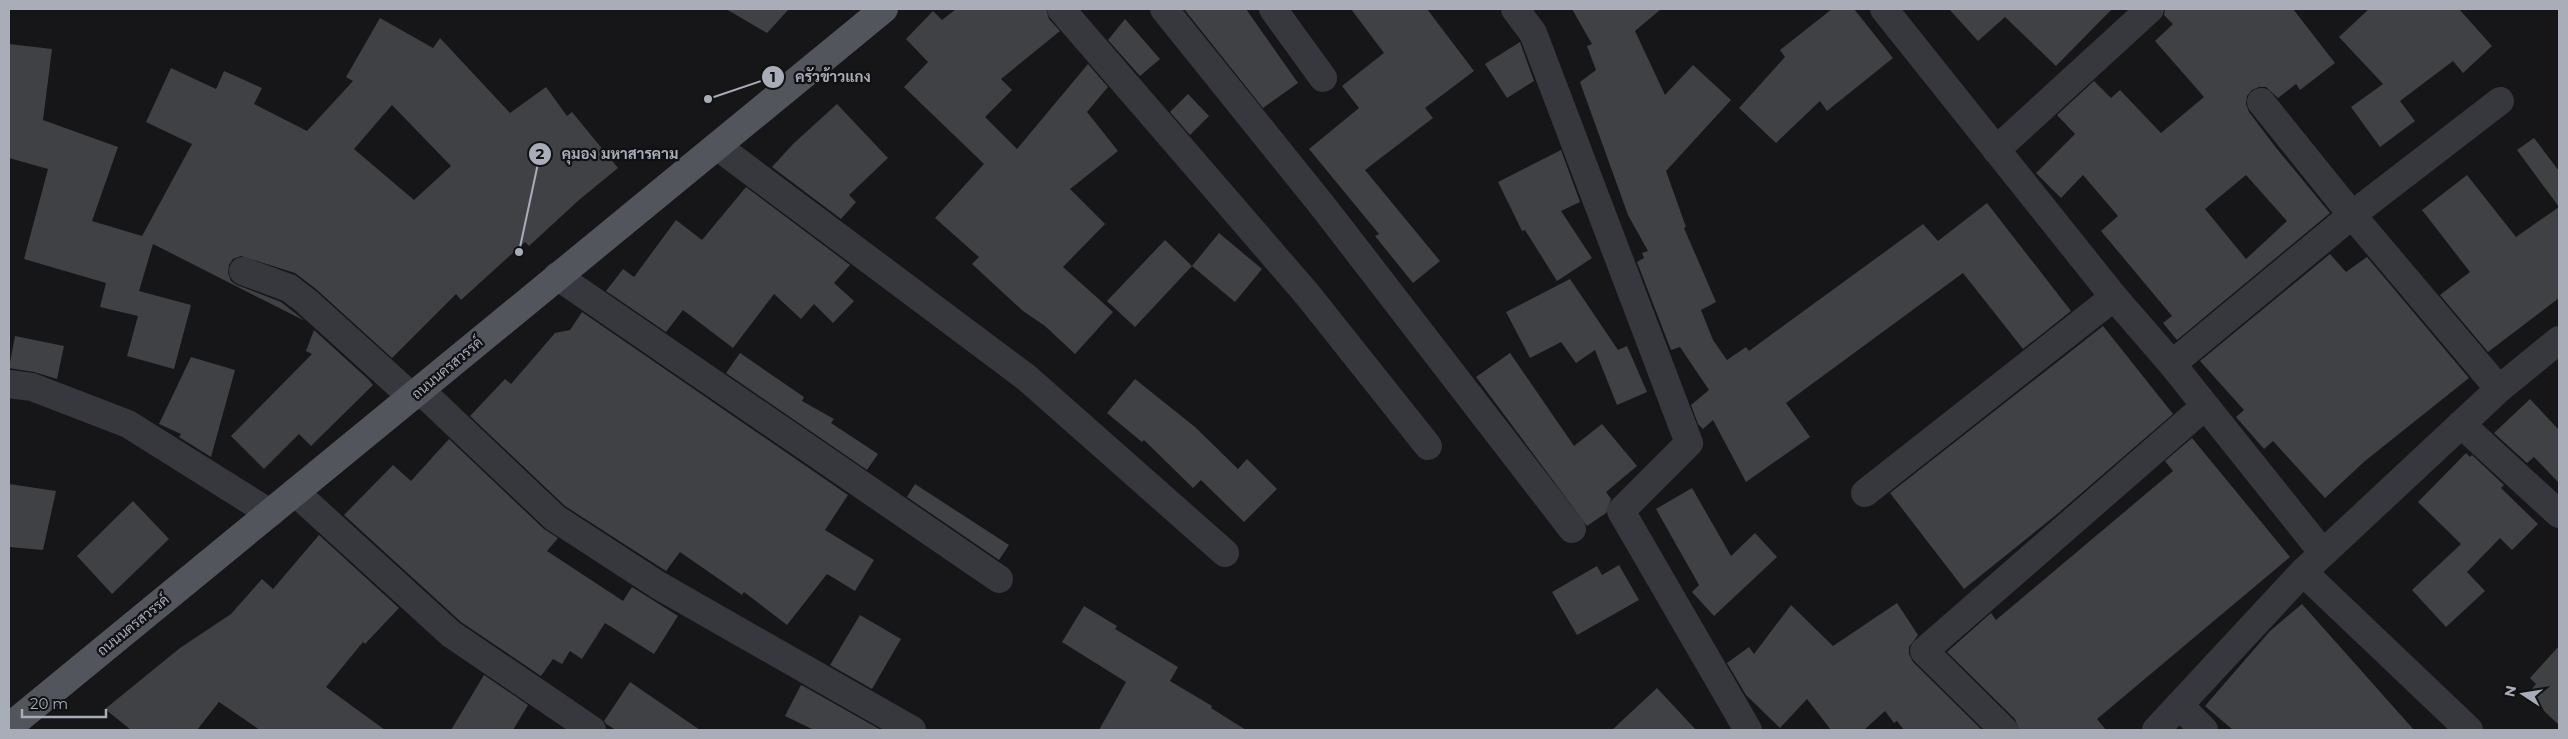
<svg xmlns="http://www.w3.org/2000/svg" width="2568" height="739" font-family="Montserrat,Sarabun,sans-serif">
<rect width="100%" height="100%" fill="#161618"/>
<path fill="#404145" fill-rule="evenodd" d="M 726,9 L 789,9 L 767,33 Z
M 956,9 L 1046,9 L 1049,19 L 1060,31 L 1001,79 L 1012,90 L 985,117 L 1017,149 L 1088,64 L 1108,87 L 1087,112 L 1118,151 L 1070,189 L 1105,224 L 1063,267 L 1113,312 L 1075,354 L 1045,326 L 1023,311 L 972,264 L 979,257 L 935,218 L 984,164 L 904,87 L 928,62 L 906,39 L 933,11 L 942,20 Z
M 1184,9 L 1246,9 L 1298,83 L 1263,108 Z
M 1351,9 L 1427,9 L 1474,71 L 1425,108 L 1433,118 L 1365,170 L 1440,261 L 1413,283 L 1375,236 L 1379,234 L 1309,149 L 1359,108 L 1342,86 L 1384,53 Z
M 1572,9 L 1661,9 L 1635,31 L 1665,95 L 1693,65 L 1731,100 L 1666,171 L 1686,227 L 1684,228 L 1716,302 L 1701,310 L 1713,340 L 1727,360 L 1746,347 L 1749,351 L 1923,224 L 1938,241 L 1987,203 L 2071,311 L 2023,349 L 1963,273 L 1786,403 L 1810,437 L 1746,482 L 1713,420 L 1703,429 L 1698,424 L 1691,405 L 1709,390 L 1680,347 L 1671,350 L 1637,262 L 1644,258 L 1642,253 L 1648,251 L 1628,215 L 1580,82 L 1596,70 L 1587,46 L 1592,44 Z
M 1832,9 L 1854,9 L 1893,58 L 1827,111 L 1820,101 L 1776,143 L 1739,108 L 1785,57 L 1780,50 Z
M 1949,9 L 2112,9 L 2056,66 L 2005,17 L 1978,41 Z
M 2165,9 L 2293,9 L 2335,63 L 2300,90 L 2296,84 L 2278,98 L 2266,87 L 2259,87 L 2252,90 L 2247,96 L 2246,104 L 2249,112 L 2277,149 L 2330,213 L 2177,340 L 2163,323 L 2172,316 L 2101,231 L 2118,216 L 2083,175 L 2061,198 L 2036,173 L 2075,134 L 2057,115 L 2094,81 L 2111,98 L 2120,90 L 2161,133 L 2204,97 L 2155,41 L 2173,24 L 2164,15 ZM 2246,175 L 2287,221 L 2246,259 L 2205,209 Z
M 2369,9 L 2459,9 L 2492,46 L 2463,73 L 2453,61 L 2400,101 L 2415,121 L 2380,147 L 2351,107 L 2383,84 L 2339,37 Z
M 380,18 L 433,48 L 440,38 L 510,113 L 546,87 L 567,116 L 572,112 L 618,168 L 579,200 L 529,246 L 525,242 L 461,300 L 456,294 L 392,358 L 316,289 L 295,273 L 241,256 L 233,259 L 229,265 L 228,273 L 231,281 L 237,285 L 281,302 L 305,321 L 153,244 L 139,291 L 191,305 L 174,369 L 127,356 L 138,316 L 100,307 L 106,283 L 24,259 L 48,169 L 9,158 L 9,44 L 52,49 L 43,120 L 118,147 L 92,221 L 142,236 L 192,144 L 146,122 L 171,68 L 216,89 L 224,71 L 262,88 L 254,104 L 307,131 L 353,81 L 346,77 ZM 392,105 L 451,166 L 414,200 L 354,149 Z
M 1125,19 L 1160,59 L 1140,76 L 1108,40 Z
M 1520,42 L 1534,81 L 1507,98 L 1485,64 Z
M 1188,94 L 1209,116 L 1190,135 L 1170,112 Z
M 837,104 L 888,158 L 849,195 L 856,202 L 841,219 L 772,167 L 793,144 Z
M 2534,138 L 2559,171 L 2559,298 L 2488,352 L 2440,295 L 2470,272 L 2422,210 L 2467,175 L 2516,237 L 2559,207 L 2517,150 Z
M 1561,150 L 1580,202 L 1561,211 L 1592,258 L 1557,281 L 1525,230 L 1522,231 L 1498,182 Z
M 746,187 L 850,265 L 834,283 L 854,301 L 833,323 L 814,304 L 801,319 L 774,294 L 733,348 L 683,310 L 666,332 L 606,291 L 623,269 L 634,277 L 676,220 L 702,240 Z
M 1219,233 L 1262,269 L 1235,302 L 1192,266 Z
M 1165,240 L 1192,266 L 1135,327 L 1107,301 Z
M 2330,254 L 2346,272 L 2367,257 L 2469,378 L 2365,461 L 2325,498 L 2273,441 L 2264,449 L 2236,417 L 2244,410 L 2200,361 Z
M 1570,279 L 1618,350 L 1627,346 L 1647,392 L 1617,405 L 1595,350 L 1576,363 L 1561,342 L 1530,358 L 1506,312 Z
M 582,312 L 848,495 L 825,530 L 874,560 L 855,591 L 827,574 L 787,625 L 744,592 L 742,595 L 680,552 L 666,571 L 565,506 L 470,416 L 505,379 L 511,384 L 555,333 L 570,330 Z
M 2103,326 L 2173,414 L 2056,515 L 1964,589 L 1890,493 Z
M 314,330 L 369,380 L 373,385 L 311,446 L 299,434 L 264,469 L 231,436 L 312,354 L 306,351 Z
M 15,336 L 64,346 L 57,379 L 34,372 L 9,368 Z
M 740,353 L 804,397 L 802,401 L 834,419 L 831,423 L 878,454 L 867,470 L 726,373 Z
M 1510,353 L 1574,446 L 1602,424 L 1637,466 L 1606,492 L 1611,499 L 1606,513 L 1587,526 L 1476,377 Z
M 191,357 L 235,370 L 211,457 L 179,437 L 181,434 L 159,424 Z
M 1135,379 L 1195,427 L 1238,469 L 1247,459 L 1277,489 L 1244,522 L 1201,480 L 1193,488 L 1144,440 L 1142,442 L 1107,413 Z
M 2530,399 L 2559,430 L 2559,483 L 2534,457 L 2527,463 L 2494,433 Z
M 2192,438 L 2290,557 L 2097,719 L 2106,730 L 2019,730 L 2015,719 L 1947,652 L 1991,613 L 1996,620 L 2173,471 L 2165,461 Z
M 449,439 L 544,529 L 558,538 L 547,551 L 623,601 L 632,587 L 678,616 L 654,654 L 605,623 L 582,659 L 570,651 L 562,664 L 553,659 L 541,676 L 461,622 L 344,515 L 393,465 L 411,481 Z
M 2466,453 L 2470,457 L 2472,455 L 2504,485 L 2501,488 L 2538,524 L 2512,550 L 2500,538 L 2467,572 L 2485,591 L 2446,627 L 2412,590 L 2461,544 L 2418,502 Z
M 9,484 L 56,491 L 43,550 L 9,547 Z
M 915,484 L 1009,545 L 999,560 L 907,497 Z
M 1692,488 L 1731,556 L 1755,533 L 1777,557 L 1714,616 L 1692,592 L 1699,585 L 1656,509 Z
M 133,501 L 169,539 L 112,594 L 77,556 Z
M 319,535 L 399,608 L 365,644 L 363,642 L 326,687 L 385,730 L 260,730 L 219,702 L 197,730 L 131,730 L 105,709 L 180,648 L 231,614 L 262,579 L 273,589 Z
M 1619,565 L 1639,600 L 1577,635 L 1552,592 L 1597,566 L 1602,575 Z
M 1897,603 L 1918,635 L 1909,647 L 1909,654 L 1913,662 L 1982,730 L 1904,730 L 1897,721 L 1894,723 L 1885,711 L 1864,730 L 1831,730 L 1807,699 L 1780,728 L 1746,695 L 1727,663 L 1749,647 L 1754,654 L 1791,605 L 1833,646 Z
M 2302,604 L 2414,730 L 2233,730 L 2205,706 L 2270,631 Z
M 1084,606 L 1117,626 L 1115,629 L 1178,667 L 1170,681 L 1212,706 L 1211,708 L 1246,730 L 1099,730 L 1126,682 L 1062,642 Z
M 860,615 L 901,639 L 872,689 L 830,665 Z
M 2559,646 L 2559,725 L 2527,695 L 2536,684 L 2530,678 Z
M 484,675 L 528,705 L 513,730 L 451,730 Z
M 630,682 L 700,730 L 616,730 L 606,724 L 604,721 Z
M 801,685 L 805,687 L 881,730 L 814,730 L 785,716 Z
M 1657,688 L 1696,730 L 1612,730 Z"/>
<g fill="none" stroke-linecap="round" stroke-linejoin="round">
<path stroke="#37383d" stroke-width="28" d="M 1061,9 L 1307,294 L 1428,446
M 1164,9 L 1325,209 L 1572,529
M 1273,9 L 1323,78
M 1515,9 L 1533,33 L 1689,443 L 1621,511 L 1748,730
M 1884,9 L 2114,297 L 2172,364 L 2323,553
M 2261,102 L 2352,215 L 2499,389
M 717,146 L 1027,378 L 1225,553
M 1996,150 L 2150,9
M 243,271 L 289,288 L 306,301 L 412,397
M 557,276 L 999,579
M 2172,364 L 2352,215 L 2500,101
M 9,384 L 32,387 L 128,424 L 270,513
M 420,390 L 555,518 L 658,585 L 912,730
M 2461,424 L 2559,514
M 295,492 L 451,634 L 592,730
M 1865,493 L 2114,297
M 2303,572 L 2469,730
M 2179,705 L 2204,730
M 2004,730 L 1924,651 L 2204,407
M 2156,730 L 2303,572 L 2499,389 L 2559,340"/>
<path stroke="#53555c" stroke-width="28" d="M 9,727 L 884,9"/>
</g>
<g text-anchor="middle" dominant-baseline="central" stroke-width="4.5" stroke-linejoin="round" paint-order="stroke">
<g font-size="14" fill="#a8adb8" stroke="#111113">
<text transform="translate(447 368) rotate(-40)">ถนนนครสวรรค์</text>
<text transform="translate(133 625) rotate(-39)">ถนนนครสวรรค์</text>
</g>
</g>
<path fill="none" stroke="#a8adb8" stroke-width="2" d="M708 99L773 77M519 252L540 154"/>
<g fill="#a8adb8" stroke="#111113" stroke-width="2">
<circle cx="708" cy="99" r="5"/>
<circle cx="519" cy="252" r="5"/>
<circle cx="773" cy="77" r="12"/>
<circle cx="540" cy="154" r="12"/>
</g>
<g font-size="15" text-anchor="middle" font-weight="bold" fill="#111">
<text x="773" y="82">1</text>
<text x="540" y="159">2</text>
</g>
<g font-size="15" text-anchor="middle" font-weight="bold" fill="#a8adb8" stroke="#111113" stroke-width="4.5" stroke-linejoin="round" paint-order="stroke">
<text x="833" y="82">ครัวข้าวแกง</text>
<text x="620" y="159">คุมอง มหาสารคาม</text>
</g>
<rect width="2568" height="739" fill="none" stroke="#a8adb8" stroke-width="20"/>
<g transform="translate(2523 694) rotate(282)" stroke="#111113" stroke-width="4" paint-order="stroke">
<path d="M0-4L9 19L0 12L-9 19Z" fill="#a8adb8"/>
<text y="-8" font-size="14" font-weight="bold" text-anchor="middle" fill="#a8adb8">N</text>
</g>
<path d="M22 709v8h84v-8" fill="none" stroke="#a8adb8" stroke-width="2.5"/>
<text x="30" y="709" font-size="15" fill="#a8adb8" stroke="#111113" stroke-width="4" paint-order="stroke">20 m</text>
</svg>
